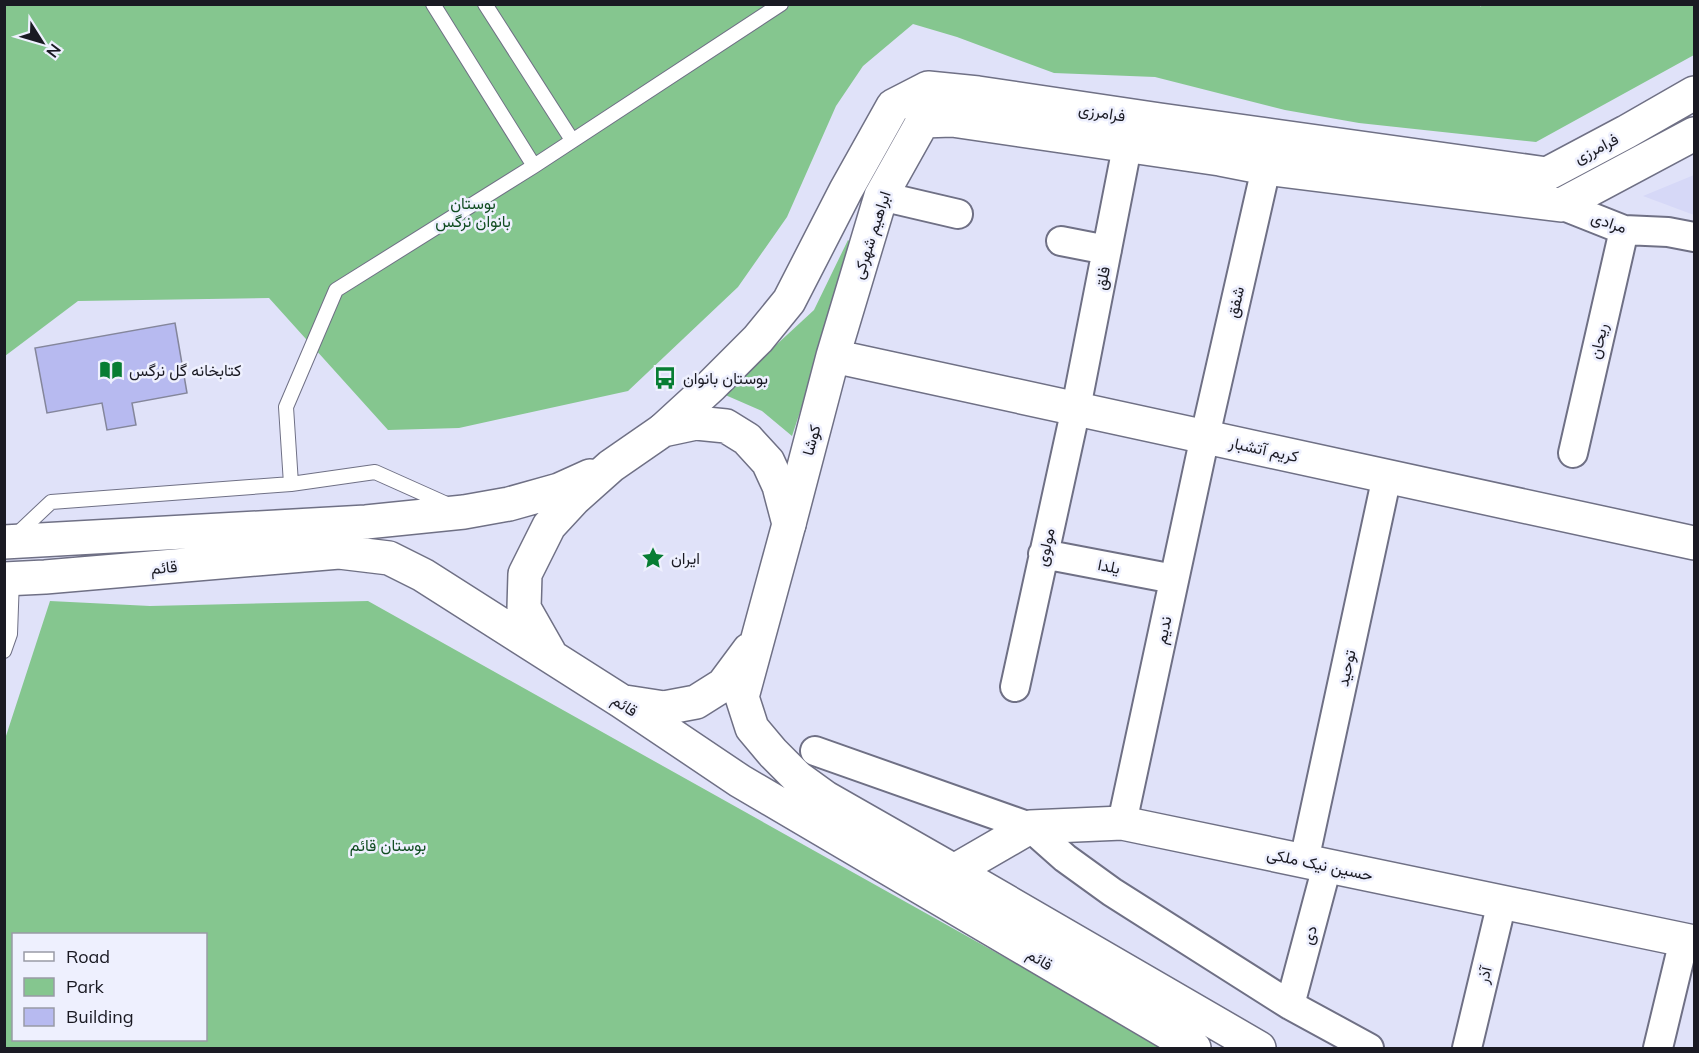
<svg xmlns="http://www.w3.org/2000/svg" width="1699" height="1053" font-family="Mulish,Vazirmatn,sans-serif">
<rect width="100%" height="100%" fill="#e0e2f9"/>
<path fill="#d6d8f7" d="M 1694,175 L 1694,215 L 1643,196 Z"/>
<path fill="#85c68f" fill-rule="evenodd" d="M 1484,4 L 1694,4 L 1694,55 L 1536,142 L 1359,123 L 1285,110 L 1155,77 L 1054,73 L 957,37 L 913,24 L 863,66 L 836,106 L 787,217 L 738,287 L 628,391 L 459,428 L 388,430 L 269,298 L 78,301 L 5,356 L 4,5 L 1482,5 L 1480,7 Z
M 848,240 L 855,246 L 792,436 L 762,411 L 723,394 L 814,310 Z
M 50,601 L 150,606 L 368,601 L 1167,1048 L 5,1048 L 5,739 ZM 14,934 L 206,934 L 206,1040 L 14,1040 Z"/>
<path fill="#b7baf0" stroke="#84869b" stroke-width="1.5" d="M 175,323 L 187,393 L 132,403 L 136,425 L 107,430 L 102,403 L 47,413 L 35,348 Z"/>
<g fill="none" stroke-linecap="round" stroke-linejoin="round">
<g stroke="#6f7085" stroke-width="16">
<path id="service" d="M 433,4 L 534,166
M 485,4 L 572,140
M 291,484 L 286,407 L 336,290 L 534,166 L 781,4
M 15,536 L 51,502 L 291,484 L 375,472 L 451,506
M 4,651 L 10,634 L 12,579"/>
</g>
<g stroke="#6f7085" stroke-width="32">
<path id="minor" d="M 881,196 L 958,214
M 1561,205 L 1624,230 L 1668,232 L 1694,237
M 1061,241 L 1107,250
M 1573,453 L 1624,230
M 1043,554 L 1174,579
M 1015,687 L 1076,408 L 1127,147
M 815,751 L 1030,827 L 1065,858 L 1112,892 L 1290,1005 L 1369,1048
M 1122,823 L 1205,436 L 1266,168
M 1304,861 L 1387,476
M 1290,1005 L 1327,866
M 1467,1048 L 1502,902
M 1658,1048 L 1684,940"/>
</g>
<g stroke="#6f7085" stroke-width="36">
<path id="tertiary" d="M 833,356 L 1694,543
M 663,430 L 711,386 L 758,339 L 789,301 L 846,190 L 893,106 L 928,88 L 978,93 L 1160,120 L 1547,174 L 1626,132 L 1694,93
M 789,524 L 833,356 L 881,196 L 923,121 L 952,120 L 1220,159 L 1266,168 L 1561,205 L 1694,134
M 954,871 L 1030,827 L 1122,823 L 1694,942"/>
</g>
<g stroke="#6f7085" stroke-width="36">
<path id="secondary" d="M 4,542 L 366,522 L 464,512 L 509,504 L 559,490 L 590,476
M 4,579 L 45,577 L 339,552 L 389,558 L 423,575 L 621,701 L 740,781 L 1194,1048
M 549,652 L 524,608 L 525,574 L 549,526 L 574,499 L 611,466 L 663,430 L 696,423 L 726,426 L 747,439 L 768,462 L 779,486 L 789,524 L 742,697 L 752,728 L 773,753 L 797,777 L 826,798 L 954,871 L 1259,1048
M 625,702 L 664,708 L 696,702 L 723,685 L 749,650"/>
</g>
<use href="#service" stroke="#fff" stroke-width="14"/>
<use href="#minor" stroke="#fff" stroke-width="28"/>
<use href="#tertiary" stroke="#fff" stroke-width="33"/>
<use href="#secondary" stroke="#fff" stroke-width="33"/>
</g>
<defs>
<g id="library-bare" transform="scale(1.8)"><path d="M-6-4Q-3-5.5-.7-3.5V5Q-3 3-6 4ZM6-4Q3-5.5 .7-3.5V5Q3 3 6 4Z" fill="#077d33" stroke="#eef0fe" stroke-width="2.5" paint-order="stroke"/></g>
<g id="bus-bare" transform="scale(1.8)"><path d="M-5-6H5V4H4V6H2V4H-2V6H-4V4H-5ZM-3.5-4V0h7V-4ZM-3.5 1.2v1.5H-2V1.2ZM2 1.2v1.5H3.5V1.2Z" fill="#077d33" stroke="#eef0fe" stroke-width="2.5" paint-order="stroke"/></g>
<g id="sight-bare" transform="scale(1.8)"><path d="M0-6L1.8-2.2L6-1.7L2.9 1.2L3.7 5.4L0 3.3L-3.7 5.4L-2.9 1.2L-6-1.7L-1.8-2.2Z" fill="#077d33" stroke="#eef0fe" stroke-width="2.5" paint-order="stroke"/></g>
</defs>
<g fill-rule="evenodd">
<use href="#library-bare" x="111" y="370"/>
<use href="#bus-bare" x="665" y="378"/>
<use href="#sight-bare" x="653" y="558"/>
</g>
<g text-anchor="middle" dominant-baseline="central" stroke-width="5" stroke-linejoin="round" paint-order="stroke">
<g font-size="16" fill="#1a1a23" stroke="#eef0fe">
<text transform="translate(1102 112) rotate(9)">فرامرزی</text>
<text transform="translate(1596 148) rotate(-27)">فرامرزی</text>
<text transform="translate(1609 222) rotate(18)">مرادی</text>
<text transform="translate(871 235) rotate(-72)">ابراهیم شهرکی</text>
<text transform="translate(1102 278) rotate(-79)">فلق</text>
<text transform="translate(1235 302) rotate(-77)">شفق</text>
<text transform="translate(1598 341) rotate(-77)">ریحان</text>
<text transform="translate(811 440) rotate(-75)">کوشا</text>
<text transform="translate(1264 449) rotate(12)">کریم آتشبار</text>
<text transform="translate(1045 547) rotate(-78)">مولوی</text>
<text transform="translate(1109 566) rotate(11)">یلدا</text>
<text transform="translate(164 567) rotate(-5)">قائم</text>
<text transform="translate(1163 630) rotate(-78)">ندیم</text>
<text transform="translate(1346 668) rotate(-78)">توحید</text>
<text transform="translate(625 705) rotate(33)">قائم</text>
<text transform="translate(1320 864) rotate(12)">حسین نیک ملکی</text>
<text transform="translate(1309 935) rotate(-75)">دی</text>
<text transform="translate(1040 959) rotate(31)">قائم</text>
<text transform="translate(1484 975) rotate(-76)">آذر</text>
</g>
<g font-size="16" fill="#114d22" stroke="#eef0fe">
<text x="473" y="203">بوستان<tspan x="473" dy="18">بانوان نرگس</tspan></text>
<text x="388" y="845">بوستان قائم</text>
</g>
<g font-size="16" fill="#1a1a23" stroke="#eef0fe" text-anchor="start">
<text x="129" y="370">کتابخانه گل نرگس</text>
<text x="683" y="378">بوستان بانوان</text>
<text x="671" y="558">ایران</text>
</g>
</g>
<rect width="1699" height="1053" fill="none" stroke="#1a1a23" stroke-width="12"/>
<rect x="12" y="933" width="195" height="108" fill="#eef0fe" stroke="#999aa6" stroke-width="1.5"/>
<rect x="24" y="952" width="30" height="9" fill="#ffffff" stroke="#999aa6" stroke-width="1.5"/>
<text x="66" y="963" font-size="18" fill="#1a1a23">Road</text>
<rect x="24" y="978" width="30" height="18" fill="#85c68f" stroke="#999aa6" stroke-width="1.5"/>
<text x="66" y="993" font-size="18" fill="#1a1a23">Park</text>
<rect x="24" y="1008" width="30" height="18" fill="#b7baf0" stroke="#999aa6" stroke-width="1.5"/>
<text x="66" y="1023" font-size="18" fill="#1a1a23">Building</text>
<g transform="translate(42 42) rotate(127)" stroke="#eef0fe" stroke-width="4.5" paint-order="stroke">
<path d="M0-4.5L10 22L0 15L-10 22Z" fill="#1a1a23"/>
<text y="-9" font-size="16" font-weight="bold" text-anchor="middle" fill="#1a1a23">N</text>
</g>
</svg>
